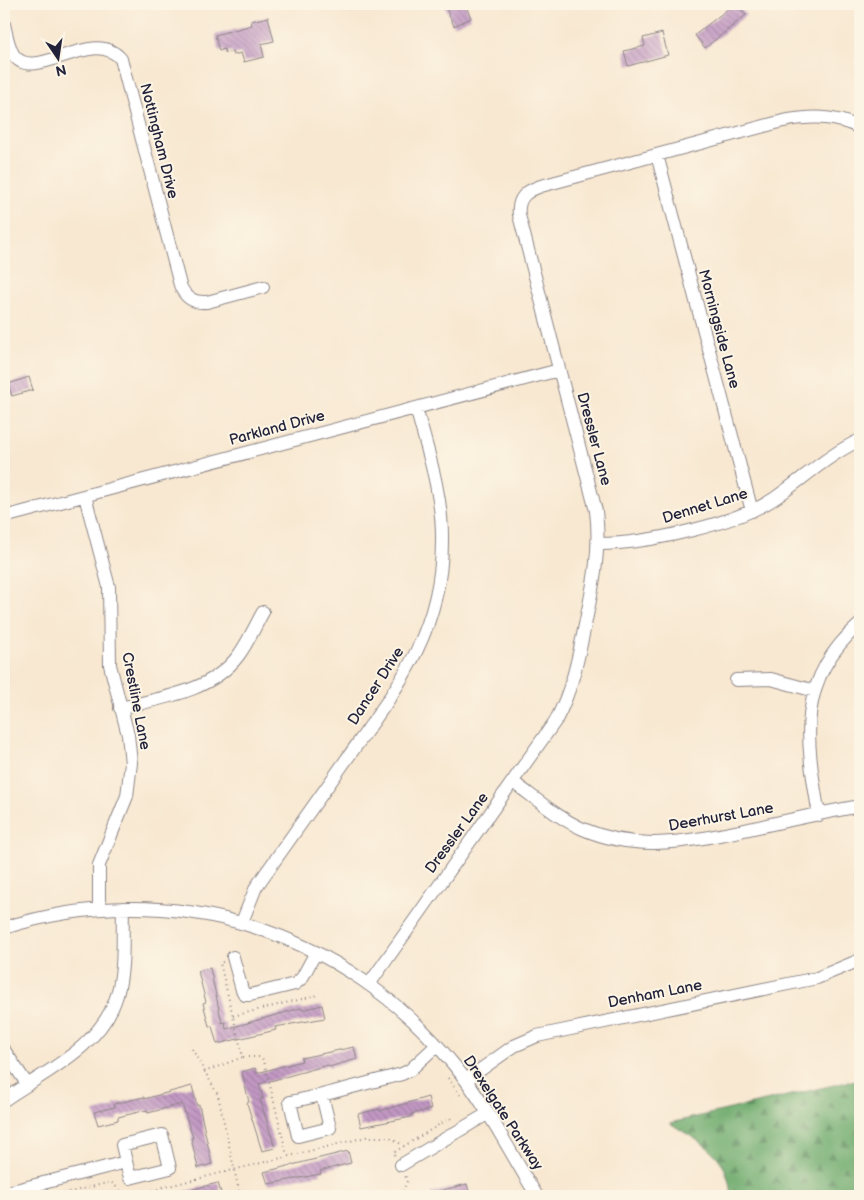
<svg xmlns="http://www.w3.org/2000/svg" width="864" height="1200" font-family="'Balsamiq Sans',sans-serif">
<defs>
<pattern id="forest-firs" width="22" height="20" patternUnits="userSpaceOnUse" patternTransform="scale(1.25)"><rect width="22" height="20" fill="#6daa6c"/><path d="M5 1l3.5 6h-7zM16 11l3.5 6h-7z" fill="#598a5a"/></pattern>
<pattern id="building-back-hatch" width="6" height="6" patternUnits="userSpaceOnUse" patternTransform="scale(1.25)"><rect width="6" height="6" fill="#c399c4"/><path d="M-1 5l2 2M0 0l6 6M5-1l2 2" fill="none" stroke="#9e7ca0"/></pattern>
</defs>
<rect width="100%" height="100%" fill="#fcf5e5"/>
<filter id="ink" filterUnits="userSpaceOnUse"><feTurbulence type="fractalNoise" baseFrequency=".02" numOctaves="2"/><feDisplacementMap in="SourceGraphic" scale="10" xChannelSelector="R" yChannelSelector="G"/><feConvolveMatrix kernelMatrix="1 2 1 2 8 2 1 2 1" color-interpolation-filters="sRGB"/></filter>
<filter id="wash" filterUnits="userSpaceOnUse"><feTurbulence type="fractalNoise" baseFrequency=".0096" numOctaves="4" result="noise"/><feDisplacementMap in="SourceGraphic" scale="20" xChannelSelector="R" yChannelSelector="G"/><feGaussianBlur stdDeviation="1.12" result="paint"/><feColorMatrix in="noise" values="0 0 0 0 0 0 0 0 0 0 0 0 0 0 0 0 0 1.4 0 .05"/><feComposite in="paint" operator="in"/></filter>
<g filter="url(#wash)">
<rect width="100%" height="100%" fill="#f8e8d1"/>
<path fill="url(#forest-firs)" stroke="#486654" d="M 860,1079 L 860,1196 L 731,1196 C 727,1151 704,1146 670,1123 Z"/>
<g id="blocks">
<path fill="url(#building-back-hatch)" d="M 444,4 L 465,4 L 471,18 L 454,26 Z
M 734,4 L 737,4 L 746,15 L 705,48 L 695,35 Z
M 268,17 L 274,41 L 261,44 L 264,57 L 244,62 L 241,53 L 233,55 L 232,51 L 225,53 L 224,49 L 219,51 L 215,35 L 252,25 L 251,21 Z
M 662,33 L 668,55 L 628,66 L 624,51 L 645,46 L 643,38 Z
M 29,377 L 33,390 L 12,396 L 8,384 Z
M 210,968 L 222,1023 L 225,1022 L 226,1029 L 301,1008 L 302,1010 L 322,1005 L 325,1018 L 275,1027 L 276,1030 L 217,1044 L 212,1026 L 209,1026 L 203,1003 L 206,1002 L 198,971 Z
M 354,1047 L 357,1059 L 329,1067 L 328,1065 L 259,1084 L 263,1099 L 260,1099 L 275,1148 L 262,1151 L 247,1103 L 249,1102 L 242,1072 L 255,1068 L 257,1073 L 302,1061 L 301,1058 Z
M 192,1086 L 197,1106 L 199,1105 L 212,1164 L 198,1168 L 191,1138 L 193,1138 L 182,1104 L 148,1113 L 147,1110 L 118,1117 L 118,1120 L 98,1125 L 94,1112 L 115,1107 L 114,1104 L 144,1097 L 144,1099 Z
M 428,1097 L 431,1109 L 411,1114 L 411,1117 L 361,1127 L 358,1114 L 379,1109 L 380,1111 Z
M 348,1151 L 351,1163 L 320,1171 L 321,1174 L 268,1184 L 264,1172 Z
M 218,1183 L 222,1196 L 177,1196 L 177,1193 Z
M 467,1184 L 470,1196 L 431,1196 L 431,1193 Z"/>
</g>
</g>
<g filter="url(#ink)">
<use href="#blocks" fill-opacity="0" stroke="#8d8586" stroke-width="1"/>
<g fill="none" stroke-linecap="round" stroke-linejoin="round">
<g stroke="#8d8586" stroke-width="14">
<path id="minor" d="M 4,24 C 6,33 8,45 13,54 C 33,86 92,25 121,59 L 180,285 C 185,298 194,303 207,302 L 263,287
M 657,155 L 752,511
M 85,496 L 109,587 L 110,665 L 128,735 L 131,763 L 127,796 L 99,865 L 99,909
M 4,517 L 559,370
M 599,544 C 645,544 737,524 775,498 C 804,478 828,455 860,440
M 736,680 L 771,679 L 815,691
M 120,708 C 161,698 211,692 238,656 C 248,643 255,626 263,612
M 513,782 C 535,798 558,818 583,829 C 637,852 685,842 740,831 C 780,822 820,813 860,806
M 819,815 C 806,740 795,680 860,624
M 242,922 L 256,887 C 286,844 316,802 346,760 C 396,690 442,632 442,542 C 443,496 428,452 416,408
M 4,928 C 171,875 345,930 454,1065 C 487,1105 510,1153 537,1196
M 233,957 L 242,990 L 245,995 L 250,995 L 295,984 L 302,978 L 316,952
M 370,983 L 556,720 C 572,690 578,659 585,625 C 593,586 601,551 596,511 L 519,215 C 517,198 526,191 541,186 L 783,121 C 810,116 835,115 860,128
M 4,1050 L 27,1084
M 466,1080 L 514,1046 L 537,1036 L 817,978 L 860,960
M 322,1095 L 290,1102 L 298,1136 L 330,1128 L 322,1095 L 402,1074 L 410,1070 L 437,1045
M 4,1100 C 44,1072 102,1047 117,995 C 125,968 122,936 123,908
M 162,1135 L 170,1168 L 130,1178 L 122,1145 Z
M 401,1165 L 487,1114
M 4,1193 L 126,1162"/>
</g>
<path stroke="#8d8586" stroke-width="2" stroke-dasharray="1 4" stroke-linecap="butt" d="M 223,962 L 220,963 L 243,1057 L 261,1057 L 264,1061 L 287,1155
M 233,1016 L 318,995
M 192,1049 L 218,1095 L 240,1196
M 204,1072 L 243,1057
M 448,1078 L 460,1095
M 395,1155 L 393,1153 L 450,1118 L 452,1120
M 54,1196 L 111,1182 L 126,1196
M 128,1196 L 366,1137 L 390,1137 L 404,1146
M 401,1196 L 407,1181 L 405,1175"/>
<use href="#minor" stroke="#fff" stroke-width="12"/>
</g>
</g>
<g text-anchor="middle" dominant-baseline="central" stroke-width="4" stroke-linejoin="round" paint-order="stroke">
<g font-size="15" fill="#22223b" stroke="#fcf5e5">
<text transform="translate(159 141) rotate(76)">Nottingham Drive</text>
<text transform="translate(719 329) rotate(75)">Morningside Lane</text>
<text transform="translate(277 428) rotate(-15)">Parkland Drive</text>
<text transform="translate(594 439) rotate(75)">Dressler Lane</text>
<text transform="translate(705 506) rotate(-17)">Dennet Lane</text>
<text transform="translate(376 686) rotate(-57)">Dancer Drive</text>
<text transform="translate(136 701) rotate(79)">Crestline Lane</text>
<text transform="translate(721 817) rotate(-10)">Deerhurst Lane</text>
<text transform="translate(457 833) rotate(-54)">Dressler Lane</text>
<text transform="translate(655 994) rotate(-11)">Denham Lane</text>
<text transform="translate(503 1113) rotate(57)">Drexelgate Parkway</text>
</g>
</g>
<rect width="864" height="1200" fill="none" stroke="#fcf5e5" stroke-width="20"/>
<g transform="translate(58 58) rotate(167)" stroke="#fcf5e5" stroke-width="4" paint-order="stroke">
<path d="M0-4L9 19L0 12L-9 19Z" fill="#22223b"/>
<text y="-8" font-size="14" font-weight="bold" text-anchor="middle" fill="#22223b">N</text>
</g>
</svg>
